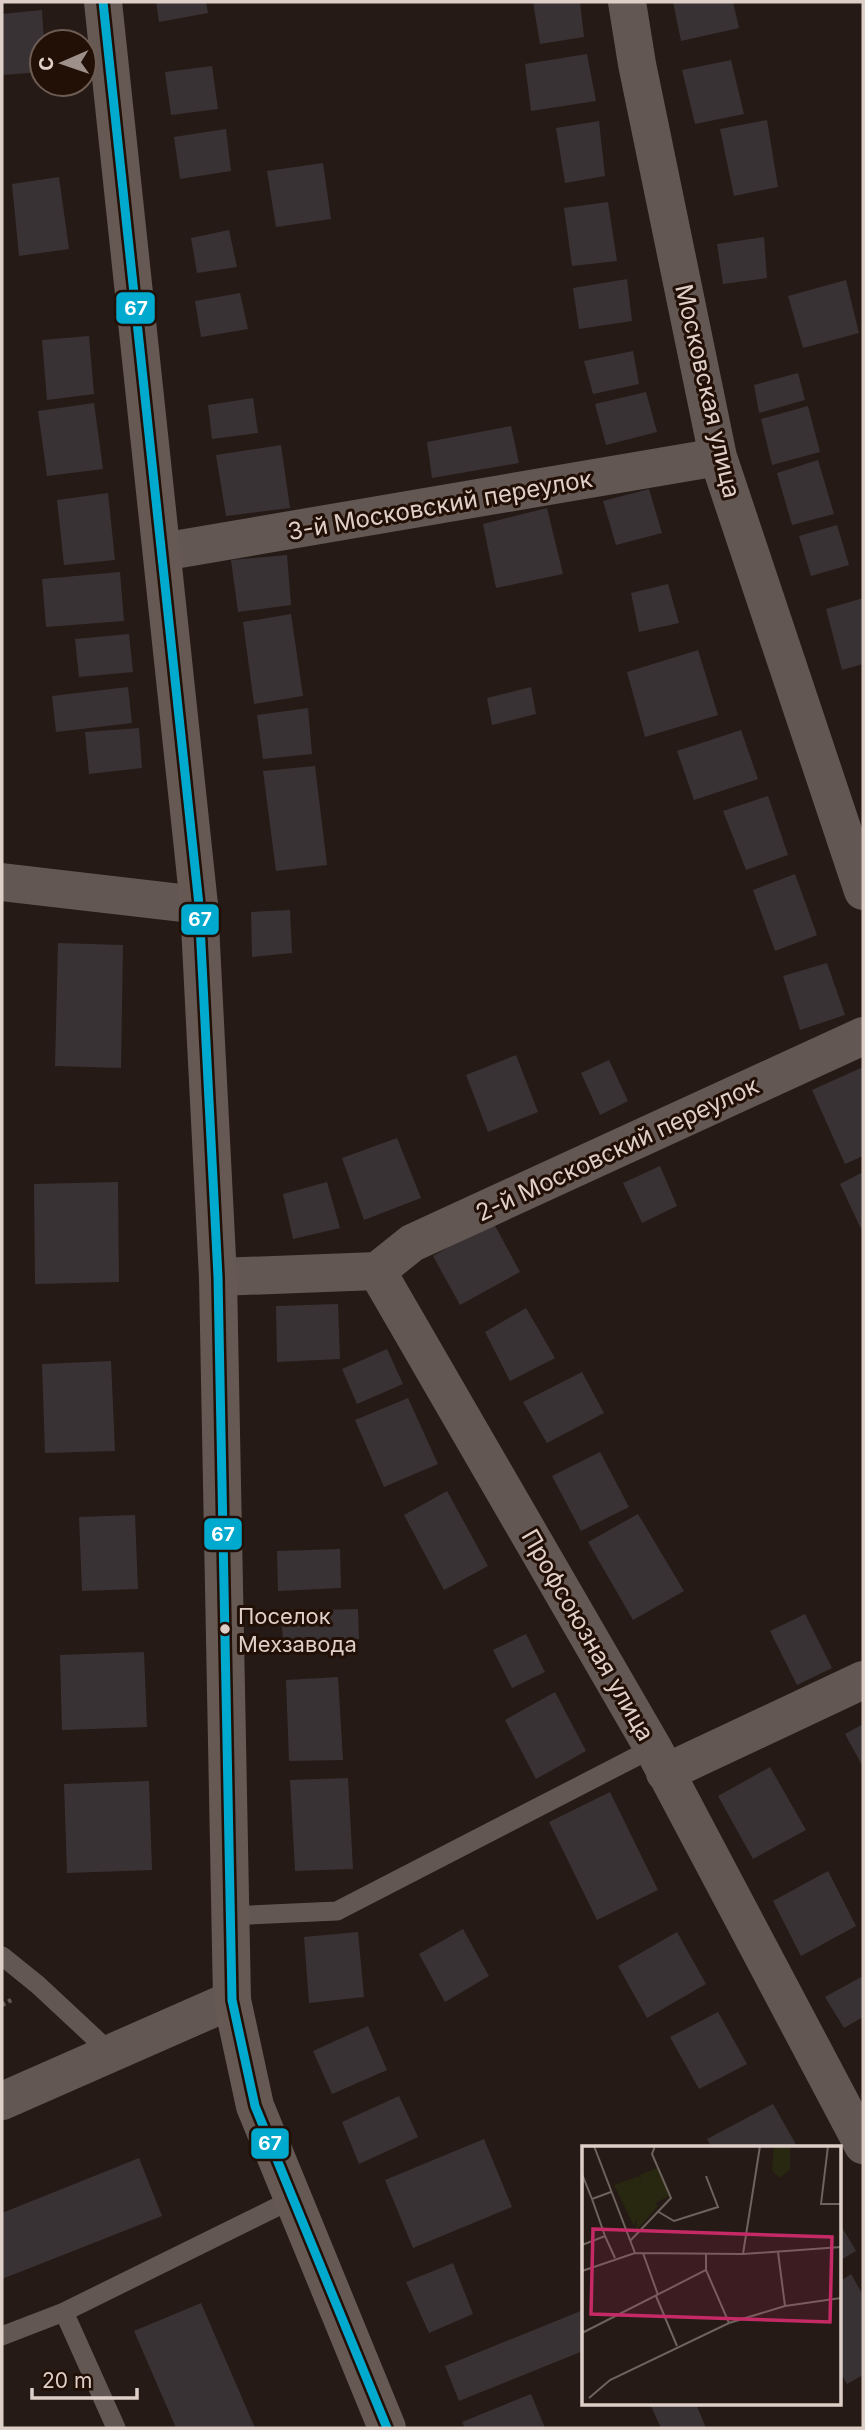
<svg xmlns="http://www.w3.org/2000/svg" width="865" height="2430" font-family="Inter,sans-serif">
<rect width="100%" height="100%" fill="#251a15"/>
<path fill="#393234" d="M 156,2 L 206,2 L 208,13 L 159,22 Z
M 533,2 L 580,2 L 584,37 L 540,44 Z
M 673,2 L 733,2 L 739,28 L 681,41 Z
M 42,10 L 44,42 L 42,42 L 42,72 L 2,75 L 2,14 Z
M 587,54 L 596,101 L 531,111 L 525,64 Z
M 731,60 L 744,114 L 695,124 L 682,70 Z
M 212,66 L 218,109 L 171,115 L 165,72 Z
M 767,120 L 778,187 L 734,196 L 720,129 Z
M 599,121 L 605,176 L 565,183 L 556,128 Z
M 226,129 L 231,171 L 180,179 L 174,137 Z
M 323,163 L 331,219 L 276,227 L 267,171 Z
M 59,177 L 69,249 L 19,256 L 12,184 Z
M 608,202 L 617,261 L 572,266 L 564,208 Z
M 229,230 L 237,267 L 197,273 L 191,238 Z
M 764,237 L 767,278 L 723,284 L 717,244 Z
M 627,279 L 632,321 L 579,329 L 573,288 Z
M 846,280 L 859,333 L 803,348 L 788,296 Z
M 240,293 L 248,329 L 201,337 L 195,301 Z
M 89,336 L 94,394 L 47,400 L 42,340 Z
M 633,351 L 639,384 L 593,394 L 584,361 Z
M 798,373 L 805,400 L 759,413 L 754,385 Z
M 646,392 L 657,432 L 606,445 L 595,404 Z
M 253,398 L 258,433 L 212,439 L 208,405 Z
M 94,403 L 103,469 L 47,476 L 38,411 Z
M 808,406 L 820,452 L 772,465 L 761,419 Z
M 511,426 L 519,463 L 432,478 L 427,442 Z
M 281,445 L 290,508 L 226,516 L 216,455 Z
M 818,460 L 834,514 L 792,525 L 777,473 Z
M 649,489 L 662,533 L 616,545 L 603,501 Z
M 108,493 L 115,560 L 64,565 L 57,500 Z
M 547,508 L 563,574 L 496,588 L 483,524 Z
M 837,525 L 849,565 L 811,576 L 799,536 Z
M 287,555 L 291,605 L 238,612 L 231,560 Z
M 120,572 L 124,621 L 46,627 L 42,579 Z
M 668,584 L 679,623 L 639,632 L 631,593 Z
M 863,598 L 863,664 L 842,670 L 826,609 Z
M 291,614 L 303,696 L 254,704 L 243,622 Z
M 129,634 L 133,672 L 79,677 L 75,639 Z
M 698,650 L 718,715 L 645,737 L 627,672 Z
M 128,687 L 132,723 L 56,732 L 52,696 Z
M 531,687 L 536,714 L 492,725 L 487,698 Z
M 308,708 L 312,754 L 263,759 L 257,715 Z
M 139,728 L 142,768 L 89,774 L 85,732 Z
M 741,730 L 758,779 L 694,800 L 677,751 Z
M 315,766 L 327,865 L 276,871 L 263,771 Z
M 768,796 L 788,855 L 746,870 L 723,811 Z
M 795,874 L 817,935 L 775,951 L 753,890 Z
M 290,910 L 292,953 L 252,957 L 251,912 Z
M 58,943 L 123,945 L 121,1068 L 55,1066 Z
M 827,963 L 845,1015 L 800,1030 L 783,976 Z
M 516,1055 L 538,1112 L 488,1132 L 466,1075 Z
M 609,1060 L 628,1101 L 600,1115 L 581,1073 Z
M 863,1067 L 863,1156 L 845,1164 L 812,1090 Z
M 397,1138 L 421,1198 L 364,1220 L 342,1158 Z
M 660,1166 L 677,1206 L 642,1223 L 623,1183 Z
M 863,1172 L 863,1233 L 840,1184 Z
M 118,1182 L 119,1282 L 35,1284 L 34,1184 Z
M 327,1182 L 340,1228 L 293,1239 L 283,1194 Z
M 493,1222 L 520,1272 L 460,1305 L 433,1256 Z
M 338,1304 L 340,1359 L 277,1362 L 276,1306 Z
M 526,1308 L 555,1358 L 510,1381 L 485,1332 Z
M 387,1349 L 403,1384 L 357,1404 L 342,1369 Z
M 111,1361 L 115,1451 L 45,1453 L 42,1364 Z
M 582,1372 L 604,1413 L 547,1443 L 523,1402 Z
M 408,1398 L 438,1464 L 384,1487 L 355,1420 Z
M 600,1452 L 629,1507 L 581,1531 L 552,1476 Z
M 447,1491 L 488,1566 L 444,1590 L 404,1515 Z
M 638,1514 L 684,1591 L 633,1620 L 588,1542 Z
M 135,1515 L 138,1589 L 82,1591 L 79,1517 Z
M 340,1549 L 341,1588 L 278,1591 L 277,1551 Z
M 358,1609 L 359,1639 L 283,1642 L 281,1611 Z
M 805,1614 L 832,1668 L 797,1685 L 770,1631 Z
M 526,1634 L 545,1672 L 512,1688 L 493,1650 Z
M 144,1652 L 147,1727 L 62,1730 L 60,1655 Z
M 338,1677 L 343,1760 L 289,1761 L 286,1680 Z
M 555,1692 L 586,1751 L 536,1779 L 505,1720 Z
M 863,1724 L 863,1767 L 845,1734 Z
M 770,1767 L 806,1830 L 753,1859 L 718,1796 Z
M 348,1778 L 353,1869 L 295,1871 L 290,1780 Z
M 149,1781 L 152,1870 L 67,1873 L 64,1784 Z
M 610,1792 L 658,1890 L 597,1920 L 549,1822 Z
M 828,1871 L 856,1926 L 801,1956 L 773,1901 Z
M 463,1929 L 489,1976 L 445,2002 L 419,1954 Z
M 358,1932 L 364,1997 L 309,2003 L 304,1937 Z
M 677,1932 L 706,1984 L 647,2018 L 618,1966 Z
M 863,1976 L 863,2017 L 844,2028 L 825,1997 Z
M 718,2012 L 747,2064 L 699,2089 L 670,2037 Z
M 368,2026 L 387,2070 L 332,2094 L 313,2051 Z
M 399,2096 L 418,2137 L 359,2164 L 342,2122 Z
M 773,2104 L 798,2148 L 712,2148 L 707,2139 Z
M 484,2139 L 512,2207 L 413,2248 L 385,2180 Z
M 139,2158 L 162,2216 L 2,2279 L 2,2213 Z
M 839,2222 L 856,2251 L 839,2261 Z
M 453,2263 L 473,2314 L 429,2333 L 406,2282 Z
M 851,2274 L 863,2295 L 863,2375 L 847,2384 L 839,2370 L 839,2282 Z
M 201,2303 L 255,2428 L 176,2428 L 134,2331 Z
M 583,2310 L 583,2351 L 459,2401 L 445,2366 Z
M 531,2394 L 545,2428 L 465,2428 L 462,2422 Z
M 650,2404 L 696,2404 L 706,2428 L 661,2428 Z"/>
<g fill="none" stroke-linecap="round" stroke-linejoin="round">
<path stroke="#605652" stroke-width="4.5" stroke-dasharray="3.5 3.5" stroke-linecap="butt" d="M 2,2005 L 13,1999"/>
<path stroke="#635753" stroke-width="19" d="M 229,1916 L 337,1911 L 653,1748
M 2,1956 L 38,1985 L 112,2054
M 2,2336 L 64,2312
M 116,2428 L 64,2312 L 293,2199"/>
<path stroke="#635753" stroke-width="38" d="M 627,2 L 637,64 L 718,457 L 863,891
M 162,552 L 718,457
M 2,882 L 199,905
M 377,1271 L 412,1243 L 863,1036
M 218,1277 L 377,1271 L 653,1748 L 863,2145
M 665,1773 L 863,1680
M 2,2101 L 232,2000"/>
<path stroke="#665954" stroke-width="38" d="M 103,2 L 199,905 L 218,1277 L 232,2000 L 255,2106 L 387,2428"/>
<g stroke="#220f05" stroke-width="14">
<path id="bus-1" d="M 103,2 L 199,905 L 218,1277 L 232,2000 L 255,2106 L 387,2428"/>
</g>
<use href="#bus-1" stroke="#00a9ce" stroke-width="9"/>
</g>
<circle fill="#ded0c9" stroke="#220f05" stroke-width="2.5" cx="225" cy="1629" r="6"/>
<g text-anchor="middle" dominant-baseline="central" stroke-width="6" stroke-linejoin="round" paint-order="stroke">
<g font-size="22" fill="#ded0c9" stroke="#220f05" text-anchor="start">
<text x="238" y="1616">Поселок<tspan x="238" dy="28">Мехзавода</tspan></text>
</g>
<g font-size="24" fill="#ded0c9" stroke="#220f05">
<text transform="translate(708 391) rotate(77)">Московская улица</text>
<text transform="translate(440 505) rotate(-10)">3-й Московский переулок</text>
<text transform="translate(617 1149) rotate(-25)">2-й Московский переулок</text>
<text transform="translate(588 1635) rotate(60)">Профсоюзная улица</text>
</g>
</g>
<g transform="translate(582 2146)">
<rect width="259" height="259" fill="#251a15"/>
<path d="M 192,0 L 208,0 L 208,23 L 198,32 L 190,25 ZM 75,22 L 87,50 L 73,57 L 76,60 L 54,85 L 55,72 L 52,80 L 32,39 L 57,30 L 59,35 L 58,29 Z" fill="#282810"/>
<path fill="none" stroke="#6f635d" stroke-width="2" d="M 12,0 L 53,107M 246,0 L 239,58 L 259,58M 0,28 L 10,53 L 29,46M 10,53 L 23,90M 75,65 L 92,75 L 136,61 L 124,30M 48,95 L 89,52 L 70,8 L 73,0M 0,99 L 23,90 L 33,112M 196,106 L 203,160M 61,107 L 76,149M 161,108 L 178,0M 124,124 L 147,177M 0,125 L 53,107 L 161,108 L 259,101M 74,150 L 95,200M 0,187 L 124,124 L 124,108M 7,252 L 28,234 L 147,177 L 203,160 L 259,152"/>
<path fill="#c52a66" fill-opacity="0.15" stroke="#c52a66" stroke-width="3.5" d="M 11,83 L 250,91 L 248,176 L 9,168 Z"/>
<rect width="259" height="259" fill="none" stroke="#ded0c9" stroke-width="3.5"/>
</g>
<g stroke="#220f05" stroke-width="2.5">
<rect x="115" y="291" width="41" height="34" rx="7" fill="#00a9ce"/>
<rect x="180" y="903" width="40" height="33" rx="7" fill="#00a9ce"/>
<rect x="203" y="1517" width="40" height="34" rx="7" fill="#00a9ce"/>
<rect x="250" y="2127" width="40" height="33" rx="7" fill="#00a9ce"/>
</g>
<g font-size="19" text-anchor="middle" font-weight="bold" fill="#fff">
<text x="136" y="315">67</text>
<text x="200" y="926">67</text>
<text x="223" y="1541">67</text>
<text x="270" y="2150">67</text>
</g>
<rect width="865" height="2430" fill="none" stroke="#ded0c9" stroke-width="7"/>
<g transform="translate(63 63) rotate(268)"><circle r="33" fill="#220f05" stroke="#6d5c53" stroke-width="2"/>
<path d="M0-5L12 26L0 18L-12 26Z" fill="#9d908a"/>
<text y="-10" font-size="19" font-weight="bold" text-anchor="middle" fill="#ded0c9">С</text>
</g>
<path d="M32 2388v10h105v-10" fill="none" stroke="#ded0c9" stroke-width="3.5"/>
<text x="42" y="2388" font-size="21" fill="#ded0c9" stroke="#220f05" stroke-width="5" paint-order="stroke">20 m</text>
</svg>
